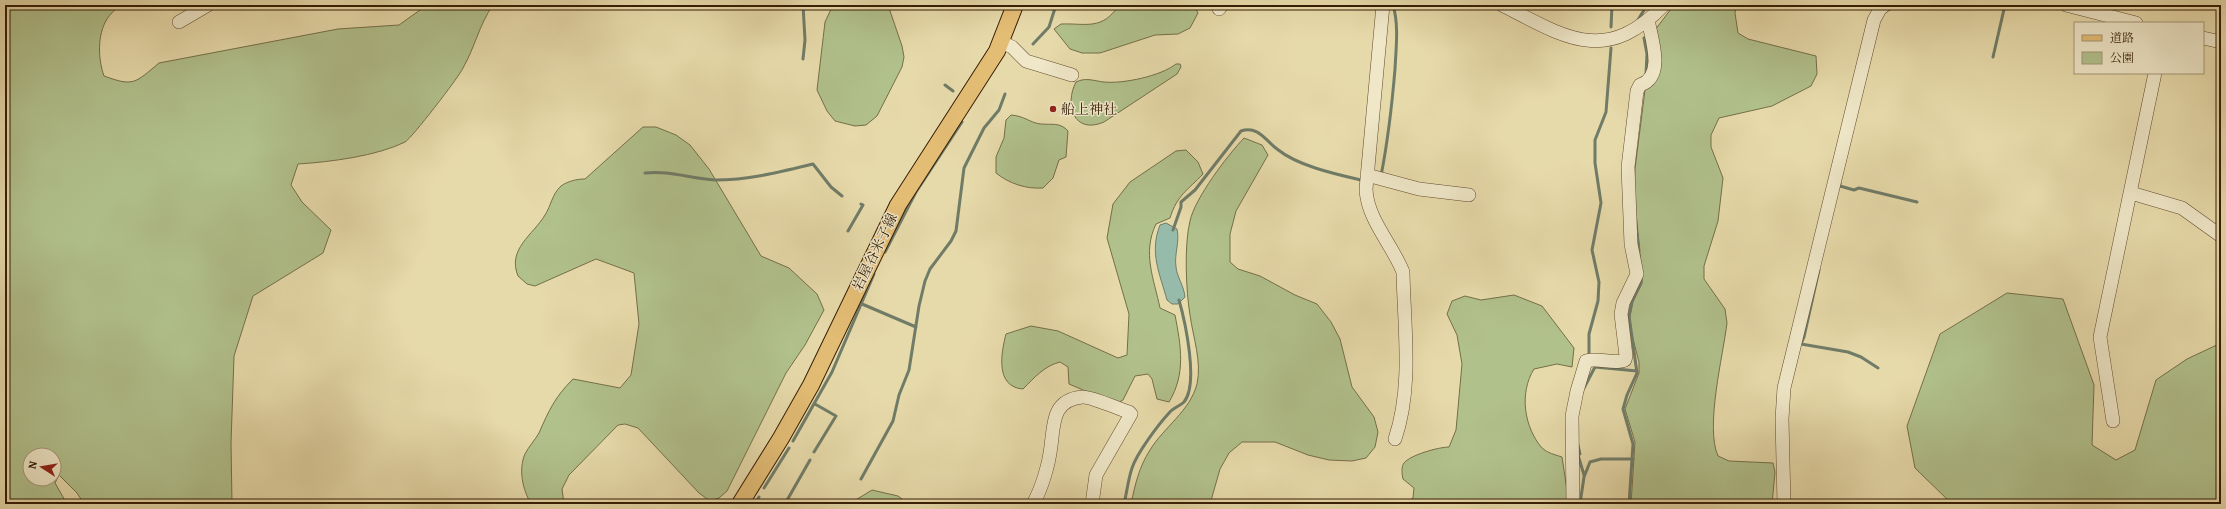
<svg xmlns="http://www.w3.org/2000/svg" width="2226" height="509" font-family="Alegreya,'Noto Serif JP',serif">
<rect width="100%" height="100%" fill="#e7daaa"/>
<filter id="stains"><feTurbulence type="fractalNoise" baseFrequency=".005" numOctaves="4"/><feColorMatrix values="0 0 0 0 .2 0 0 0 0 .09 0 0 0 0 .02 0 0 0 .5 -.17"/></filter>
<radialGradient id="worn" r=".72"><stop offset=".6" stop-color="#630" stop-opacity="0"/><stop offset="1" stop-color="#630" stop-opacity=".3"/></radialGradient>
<path fill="#b1c18c" stroke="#746f49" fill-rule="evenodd" d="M 9,5 L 120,5 C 116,9 110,14 107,19 C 97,35 98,59 104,76 C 134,87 135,83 159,63 L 338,29 L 399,25 L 427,5 L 493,5 C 479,25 475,47 463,68 C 459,77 411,139 405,142 C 377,156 330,162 298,164 L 291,185 L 302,202 L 331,230 L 323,253 L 253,296 L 234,356 L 231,443 L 232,504 L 84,504 L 77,493 L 59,475 L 55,483 L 67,504 L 5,504 L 5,24 ZM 30,455 L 54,455 L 54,479 L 30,479 Z
M 833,5 L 888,5 L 902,46 L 904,57 L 902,67 L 877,116 L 866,125 L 855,126 L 835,121 L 827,111 L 817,90 L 825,22 Z
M 1119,5 L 1194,5 L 1198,13 L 1190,28 L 1178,34 L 1155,35 L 1100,53 L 1082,53 L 1070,49 L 1054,29 L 1061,24 C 1086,23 1102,31 1119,5 Z
M 1674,5 L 1736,5 L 1735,13 L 1738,33 L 1748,39 L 1816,56 L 1817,74 L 1811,86 L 1772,106 L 1719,118 L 1711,135 L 1711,147 L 1723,178 L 1718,221 L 1704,266 L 1704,279 L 1725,309 L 1727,323 C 1723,356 1705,427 1718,456 L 1729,461 L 1773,463 L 1775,472 L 1772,504 L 1631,504 L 1635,442 L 1625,409 L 1639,373 L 1639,362 L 1631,331 L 1630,316 L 1633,302 L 1642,283 L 1642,275 L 1634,191 L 1635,169 L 1645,90 L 1655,30 Z
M 1176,64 L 1180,64 L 1181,67 L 1177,74 L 1104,122 C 1074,135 1064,105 1076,82 C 1086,77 1094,81 1104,82 C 1123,84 1161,76 1176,64 Z
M 1011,115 C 1025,116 1030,123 1041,124 C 1052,125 1060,122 1068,131 L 1066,157 L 1059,160 L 1053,178 L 1043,188 C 1026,189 1010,184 996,173 L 996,157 L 1004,138 L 1006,120 Z
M 643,127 L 656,127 L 676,135 L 690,145 L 709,169 L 761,256 L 789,268 L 817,294 L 824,310 L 805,345 L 786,373 L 727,491 L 719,498 L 710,501 L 699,493 L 638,428 L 625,424 L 618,425 L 569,475 L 562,489 L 564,504 L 531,504 C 523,490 518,470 525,454 C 529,446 535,440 539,433 C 549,410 555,397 573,379 L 620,388 L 631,375 L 639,324 L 634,273 L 596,259 L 535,286 L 527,284 L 518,276 C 507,249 533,235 545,215 C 551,206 552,194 561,186 C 568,181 577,179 585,179 Z
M 1244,138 L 1262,145 L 1268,155 L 1236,211 L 1230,234 L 1230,262 L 1238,269 L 1260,276 L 1295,295 L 1317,304 L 1331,322 L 1340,339 L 1352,387 L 1374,417 L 1378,432 L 1375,447 L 1366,458 L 1352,461 L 1329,460 L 1308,455 L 1275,442 L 1242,442 L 1229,453 L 1220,469 L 1210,504 L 1131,504 C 1135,485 1139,467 1150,450 C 1164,427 1190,411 1197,384 C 1202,362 1193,337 1190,315 C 1186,291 1184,245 1190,221 C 1195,198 1227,156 1244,138 Z
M 1186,150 L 1198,162 L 1203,174 C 1188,190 1177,195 1170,218 L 1156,224 C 1142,253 1154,279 1160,308 L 1175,315 C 1181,346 1186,374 1169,402 L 1157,399 L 1152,379 L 1148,374 L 1135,376 L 1123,400 L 1116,404 L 1069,384 L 1068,367 L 1060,362 C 1044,366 1034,378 1023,389 C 995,387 1001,353 1006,334 L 1031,326 L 1058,331 L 1118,358 L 1127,355 L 1129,314 L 1107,238 L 1113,204 L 1130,182 L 1176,151 Z
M 2007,293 L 2063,299 L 2094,385 L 2092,445 L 2116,460 L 2135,450 L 2156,380 L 2187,359 L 2221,343 L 2221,504 L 1952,504 L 1915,468 L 1907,426 L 1940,334 Z
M 1514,295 L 1542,306 L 1574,348 L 1572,367 L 1557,364 L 1534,369 C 1519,393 1524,427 1542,448 C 1547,453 1556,455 1562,457 L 1568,497 L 1567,504 L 1405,504 L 1413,498 L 1414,488 L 1403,479 C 1402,474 1401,467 1404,463 C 1410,455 1439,447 1449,447 L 1456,430 L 1462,364 L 1457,335 L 1447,314 L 1452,301 L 1465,296 L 1481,300 Z
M 872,490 L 898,496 L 909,504 L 849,504 Z"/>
<path fill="#97bbaa" stroke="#707c68" d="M 1166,223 L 1177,229 C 1180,242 1174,254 1176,267 C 1177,277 1184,286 1185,297 L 1178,304 L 1172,304 L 1167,300 C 1160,274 1149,253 1160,225 Z"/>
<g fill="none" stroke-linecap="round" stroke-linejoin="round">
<path stroke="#707c68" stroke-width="3" d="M 803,5 L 805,40 L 803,59
M 1888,10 L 1899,5
M 1638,20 L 1647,5
M 1611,27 L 1612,5
M 1644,38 L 1647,54 L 1646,74
M 1033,44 L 1049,27 L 1056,5
M 1993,57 L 2005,5
M 945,85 L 953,91
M 645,173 C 669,170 692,179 715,180 C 749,180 780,172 813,164 L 831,187 L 842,196
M 1381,176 C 1388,140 1392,105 1395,69 C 1396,48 1399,25 1393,5
M 1840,183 L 1840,186 L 1854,190 L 1859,188 L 1917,202
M 1173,230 L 1181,207 L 1181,202 L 1195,190 L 1241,131 C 1258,125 1266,141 1277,149 C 1298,166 1335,174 1361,180
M 848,231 L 863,205 L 861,204
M 1637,234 L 1639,251
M 885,252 L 916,192 L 962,122
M 1819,270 L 1804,337 L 1801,344 L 1848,352 L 1861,357 L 1878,368
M 862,304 L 916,327
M 1589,358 L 1589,334 L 1598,301 L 1599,282 L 1592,250 L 1601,203 L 1595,163 L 1595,140 L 1606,112 L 1611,48
M 1584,388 L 1595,367 L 1637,371
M 793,441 L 832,372 L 874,274 L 872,273
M 814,452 L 836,416 L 815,404
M 1578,455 L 1584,475
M 1578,455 L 1580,454 L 1578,445
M 861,479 L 893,421 L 899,395 L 909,370 L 919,306 L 925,281 L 930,269 L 951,241 L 956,231 L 964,168 L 984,128 L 999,110 L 1005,94
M 764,488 L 789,448
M 786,502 L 810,460
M 755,504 L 759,497
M 1124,504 C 1127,492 1128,480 1132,468 C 1137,453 1158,425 1169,413 C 1173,408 1180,406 1184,402 C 1199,384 1185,321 1179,300
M 1580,504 L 1584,477 L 1590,462 L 1601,459 L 1633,459
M 1629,504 L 1633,444 L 1623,409 L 1627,395 L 1637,373 L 1629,316 L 1632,301 L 1641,283 L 1641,276"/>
<g stroke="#624c2f" stroke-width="14">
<path id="minor" d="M 1383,5 L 1366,189 C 1367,219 1392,244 1403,272 C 1404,327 1413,386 1395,439
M 1502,5 C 1565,37 1605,66 1664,5
M 2066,5 L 2136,23
M 1219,9 L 1222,5
M 179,22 L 208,5
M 2203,38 L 2221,42
M 1001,42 L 1012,47 L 1026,61 L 1072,75
M 1367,175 L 1419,189 L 1469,195
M 2131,193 L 2182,208 L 2221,236
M 2113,421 L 2100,337 L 2155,73
M 1033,504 C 1042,488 1049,464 1051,446 C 1054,424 1052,400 1082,397 C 1090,396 1119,409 1129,412 L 1131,414 L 1096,475 L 1092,504
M 1573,504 L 1572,416 L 1577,391 L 1586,361 C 1599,357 1613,365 1625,360 L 1626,356 L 1621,314 L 1623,303 L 1637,274 L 1631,244 L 1628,167 L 1637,91 L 1640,85 C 1665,77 1652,40 1648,20
M 1784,504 L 1782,419 L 1784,388 L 1874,20 L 1880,9 L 1885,5"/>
</g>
<g stroke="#361d06" stroke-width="18">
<path id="major" d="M 740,504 L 781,438 L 811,385 L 898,205 L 997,51 L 1015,5"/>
</g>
<use href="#minor" stroke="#efe7c8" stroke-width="13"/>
<use href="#major" stroke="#e4bd75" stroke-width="16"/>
</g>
<circle fill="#8f2418" stroke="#efe7c8" stroke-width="1.5" cx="1053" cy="109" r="4"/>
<g text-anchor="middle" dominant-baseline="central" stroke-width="3" stroke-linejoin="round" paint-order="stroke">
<g font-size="14" fill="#361d06" stroke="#efe7c8" text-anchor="start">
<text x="1061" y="109">船上神社</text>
</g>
<g font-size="14" fill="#361d06" stroke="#efe7c8">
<text transform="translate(875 252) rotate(-64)">岩屋谷米子線</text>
</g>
</g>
<rect width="2226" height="509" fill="none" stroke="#e7daaa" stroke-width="20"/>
<rect x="6" y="6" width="2214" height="497" fill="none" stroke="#361d06" stroke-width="2"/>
<rect x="10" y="10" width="2206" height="489" fill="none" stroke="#361d06"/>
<rect x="2074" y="22" width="130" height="52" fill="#efe7c8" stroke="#a5967a"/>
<rect x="2082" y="35" width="20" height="6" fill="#e4bd75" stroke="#a5967a"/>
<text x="2110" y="42" font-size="12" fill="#361d06">道路</text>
<rect x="2082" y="52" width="20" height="12" fill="#b1c18c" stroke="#a5967a"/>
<text x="2110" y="62" font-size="12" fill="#361d06">公園</text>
<g transform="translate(42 467) rotate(282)"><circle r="19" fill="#efe7c8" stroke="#a5967a"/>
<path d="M0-3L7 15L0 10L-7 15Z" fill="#8f2418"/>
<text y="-6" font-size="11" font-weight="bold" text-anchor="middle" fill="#361d06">N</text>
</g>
<rect width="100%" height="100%" filter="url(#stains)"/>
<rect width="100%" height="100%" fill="url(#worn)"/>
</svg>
